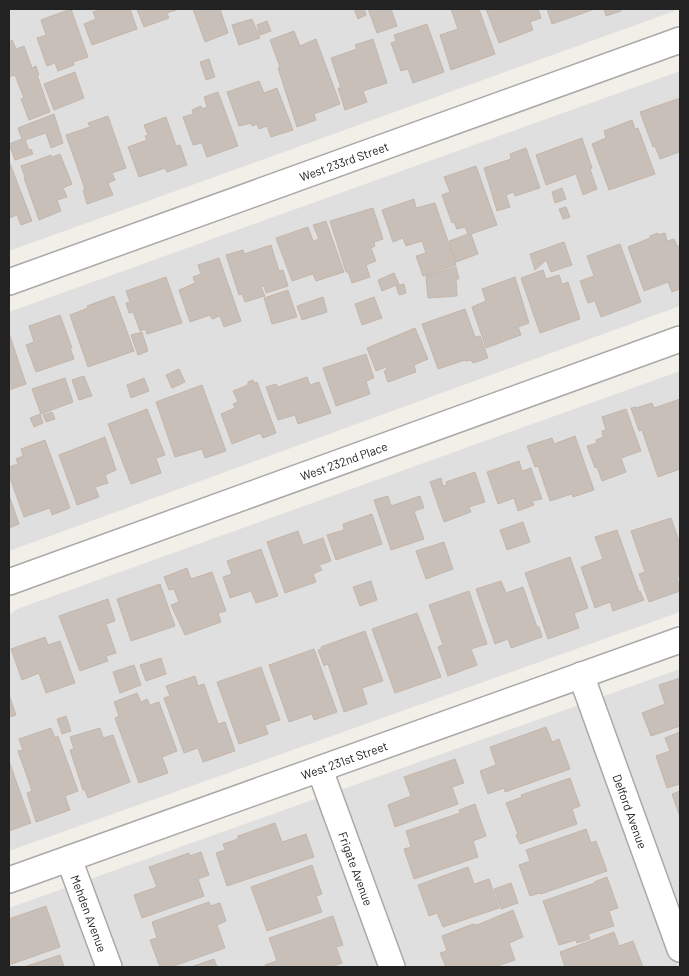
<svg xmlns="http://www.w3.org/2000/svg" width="689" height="976" font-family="Barlow,sans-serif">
<rect width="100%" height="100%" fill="#f2efe9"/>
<path fill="#e0dfdf" d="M 12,9 L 680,9 L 9,251 L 9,10 Z
M 680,71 L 680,306 L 9,551 L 9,312 Z
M 680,371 L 680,612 L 9,851 L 9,615 L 17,609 Z
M 680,669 L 680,967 L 9,967 L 9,908 Z"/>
<path fill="#c7bfb8" stroke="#c4b6ab" d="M 71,9 L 88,57 L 73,62 L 74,65 L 58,71 L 55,63 L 47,66 L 37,38 L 46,35 L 41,20 Z
M 102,9 L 130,9 L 137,29 L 92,45 L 84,24 L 96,19 L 93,12 Z
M 137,9 L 179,9 L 167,13 L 169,18 L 144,27 Z
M 193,9 L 220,9 L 228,33 L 205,42 Z
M 354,9 L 364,9 L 366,15 L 358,19 Z
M 368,9 L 391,9 L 397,26 L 377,33 Z
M 451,9 L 479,9 L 495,54 L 451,70 L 440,35 L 458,29 Z
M 486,9 L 538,9 L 541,18 L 530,22 L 533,30 L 499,43 Z
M 547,9 L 592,9 L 592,10 L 552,24 Z
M 604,9 L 620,9 L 621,11 L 606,16 Z
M 252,19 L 260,38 L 239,45 L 232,25 Z
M 267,21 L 271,31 L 260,35 L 257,25 Z
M 427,24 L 444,72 L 413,83 L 408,69 L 401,71 L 391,43 L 396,41 L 394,35 Z
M 294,31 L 300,46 L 316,39 L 340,104 L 314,114 L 316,120 L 297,127 L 278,68 L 280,67 L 270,40 Z
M 373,39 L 387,83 L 363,91 L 367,102 L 345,110 L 338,88 L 341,88 L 331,58 L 357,49 L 355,45 Z
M 12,40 L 16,49 L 24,46 L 32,68 L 36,66 L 39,75 L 37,75 L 50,112 L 29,120 L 21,99 L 24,98 L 15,75 L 9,77 L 9,42 Z
M 209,59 L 215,77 L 206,80 L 200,62 Z
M 75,72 L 84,98 L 54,110 L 44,84 Z
M 259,81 L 264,93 L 277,88 L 293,130 L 271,137 L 267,126 L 259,129 L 257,124 L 252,126 L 251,123 L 239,126 L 227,92 Z
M 218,92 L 238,146 L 207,157 L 202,143 L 193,145 L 183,117 L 193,114 L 192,110 L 201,106 L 202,109 L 207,107 L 204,97 Z
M 680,98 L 680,157 L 679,152 L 660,159 L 655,146 L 653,147 L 640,112 Z
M 54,114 L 63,143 L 51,148 L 46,133 L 25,140 L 29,150 L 31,149 L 33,154 L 15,160 L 9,144 L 22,139 L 18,128 Z
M 108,116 L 126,168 L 112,173 L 115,180 L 108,183 L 113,195 L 87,204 L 83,190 L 85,189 L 66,135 L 90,127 L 88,123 Z
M 166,117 L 176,146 L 180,145 L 187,165 L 167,172 L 165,168 L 139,177 L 128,147 L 147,140 L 145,136 L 148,135 L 144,125 Z
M 632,120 L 635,129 L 638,128 L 655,174 L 609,190 L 592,144 L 606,138 L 604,131 Z
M 582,138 L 592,168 L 590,169 L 597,189 L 583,195 L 576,174 L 546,185 L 536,155 Z
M 526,148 L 540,188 L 515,196 L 513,192 L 506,195 L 510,207 L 497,211 L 484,168 L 511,159 L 510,154 Z
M 60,154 L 72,184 L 63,188 L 67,197 L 57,200 L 61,211 L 39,220 L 24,178 L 25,177 L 21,166 L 51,155 L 52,157 Z
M 9,161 L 32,221 L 21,225 L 17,215 L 9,218 Z
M 476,166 L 497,225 L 471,234 L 478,254 L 456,262 L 449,241 L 468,234 L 465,227 L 457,229 L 454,222 L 452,223 L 442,195 L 450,192 L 444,177 Z
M 562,188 L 566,199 L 555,203 L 552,192 Z
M 414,199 L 416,208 L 435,203 L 456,265 L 423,276 L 416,256 L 426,253 L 422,241 L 406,246 L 403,238 L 393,242 L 382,210 Z
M 566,207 L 570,217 L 563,219 L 559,209 Z
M 373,208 L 383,239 L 374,242 L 375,246 L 371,248 L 376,261 L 366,265 L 370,277 L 352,283 L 348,272 L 346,272 L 330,221 Z
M 326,221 L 344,272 L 316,281 L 313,274 L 292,281 L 276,238 L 308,227 L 313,241 L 319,239 L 313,225 Z
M 658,233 L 658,235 L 665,233 L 667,241 L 674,239 L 677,246 L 680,246 L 680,289 L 672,292 L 668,282 L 644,291 L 628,247 L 650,238 L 650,236 Z
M 564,242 L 572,265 L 551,272 L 546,260 L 535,270 L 530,254 Z
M 620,244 L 641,302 L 601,317 L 595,301 L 588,303 L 580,281 L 594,276 L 587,256 Z
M 271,245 L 279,271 L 283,270 L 288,286 L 266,293 L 264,286 L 261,287 L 265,296 L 245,302 L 242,294 L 239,295 L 226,255 L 243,250 L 244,254 Z
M 219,258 L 241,321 L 224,327 L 220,316 L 212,319 L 210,315 L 190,322 L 179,290 L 195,283 L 193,277 L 201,274 L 198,265 Z
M 456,267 L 459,279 L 456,279 L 457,296 L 428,298 L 426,276 Z
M 543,270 L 546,279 L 559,275 L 562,284 L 568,282 L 580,319 L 540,333 L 521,278 Z
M 394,273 L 399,284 L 382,291 L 378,280 Z
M 166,277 L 182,323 L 147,334 L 145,329 L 140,331 L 133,312 L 129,313 L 126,303 L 130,302 L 126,291 Z
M 515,277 L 529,323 L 518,327 L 521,335 L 486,348 L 472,307 L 486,301 L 482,289 Z
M 404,284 L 406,293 L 399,295 L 396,286 Z
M 288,290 L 297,317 L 272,324 L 264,298 Z
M 114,296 L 134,351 L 88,367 L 70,315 L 88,308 L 87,306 Z
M 323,297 L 327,312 L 302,320 L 297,306 Z
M 374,297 L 382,318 L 362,325 L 355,304 Z
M 465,309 L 475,337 L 480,336 L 488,358 L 473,363 L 471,360 L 466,361 L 465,360 L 438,369 L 422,324 Z
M 60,315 L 72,348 L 70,348 L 74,359 L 36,372 L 26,345 L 34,342 L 29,326 Z
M 415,328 L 428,359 L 414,365 L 416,372 L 388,382 L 384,371 L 387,370 L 386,367 L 376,371 L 367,348 Z
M 142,332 L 148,351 L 138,355 L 131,335 Z
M 9,333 L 26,384 L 9,390 Z
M 366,354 L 374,378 L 366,381 L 370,394 L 336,406 L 323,368 Z
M 179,369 L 185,382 L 172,388 L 166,375 Z
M 84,376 L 92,396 L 79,400 L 72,380 Z
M 307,377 L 310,385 L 319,382 L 331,413 L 298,424 L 295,415 L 278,420 L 266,387 L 276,384 L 278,387 Z
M 65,378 L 73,402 L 41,414 L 32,389 Z
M 144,378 L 149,391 L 131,398 L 127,385 Z
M 253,380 L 254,383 L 257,382 L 276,433 L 263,438 L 260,433 L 232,444 L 221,414 L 235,408 L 233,404 L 238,402 L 233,391 L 248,385 L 248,382 Z
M 202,385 L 226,451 L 205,458 L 202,449 L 175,457 L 156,402 Z
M 680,399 L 680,469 L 658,477 L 642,430 L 639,431 L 631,408 L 636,407 L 636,408 L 652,403 L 654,408 Z
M 147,409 L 165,455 L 156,458 L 161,473 L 131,484 L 108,424 Z
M 626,409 L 641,451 L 621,458 L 626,472 L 602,481 L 597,467 L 595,468 L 587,446 L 597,443 L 596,440 L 603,437 L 602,431 L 606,430 L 602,417 Z
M 52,412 L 55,419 L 46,422 L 43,415 Z
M 40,414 L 43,423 L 34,427 L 30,418 Z
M 575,436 L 594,490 L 573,497 L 572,494 L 550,501 L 538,466 L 535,467 L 527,446 L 552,438 L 554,444 Z
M 105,437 L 116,470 L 105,475 L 108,483 L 95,487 L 99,497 L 77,505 L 59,455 Z
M 45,440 L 70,508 L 52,515 L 50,508 L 24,517 L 9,475 L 9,467 L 18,464 L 16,459 L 23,456 L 21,449 Z
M 519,461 L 522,471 L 531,468 L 542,499 L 532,501 L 534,505 L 518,511 L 514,498 L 498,504 L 487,472 Z
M 475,472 L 485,502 L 469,507 L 471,512 L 444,522 L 430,482 L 441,478 L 443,486 L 447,485 L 446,482 Z
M 9,495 L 19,524 L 9,528 Z
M 388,496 L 391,506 L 420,496 L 424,508 L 414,511 L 424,539 L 391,550 L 374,500 Z
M 372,514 L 382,544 L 336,560 L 327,535 L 344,530 L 343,524 Z
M 671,518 L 680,544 L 680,576 L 677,577 L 680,591 L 649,602 L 639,574 L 645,572 L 631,531 Z
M 523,522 L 530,542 L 507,550 L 500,530 Z
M 617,530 L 639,592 L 640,591 L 644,600 L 613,611 L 610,602 L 595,608 L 581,567 L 603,559 L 595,537 Z
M 298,531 L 303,545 L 323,538 L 331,561 L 319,565 L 322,570 L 313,574 L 316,582 L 285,593 L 267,542 Z
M 444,542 L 453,569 L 426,579 L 416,551 Z
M 261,549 L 278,596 L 256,603 L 251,591 L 230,598 L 223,577 L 232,574 L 227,561 Z
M 570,557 L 588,608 L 574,613 L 579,628 L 548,639 L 525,573 Z
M 187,568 L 191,579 L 212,572 L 226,611 L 218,613 L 221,622 L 185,635 L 171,605 L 179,602 L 174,589 L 169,590 L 164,577 Z
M 371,581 L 377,600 L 360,606 L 353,587 Z
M 501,581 L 506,593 L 523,587 L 537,627 L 539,627 L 542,637 L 511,648 L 508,639 L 495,644 L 476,589 Z
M 160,584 L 175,626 L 131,641 L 117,599 Z
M 469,591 L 487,644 L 471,649 L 477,665 L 448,676 L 438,647 L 443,645 L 429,605 Z
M 108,599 L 115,621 L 106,624 L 116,653 L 106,656 L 108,661 L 80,671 L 59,616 Z
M 417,613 L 441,677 L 395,693 L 372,629 Z
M 365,631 L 383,681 L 362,688 L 367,704 L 344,712 L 328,664 L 324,666 L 318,650 L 322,649 L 321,647 Z
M 45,637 L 48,645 L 60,641 L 75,683 L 46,693 L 39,673 L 22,680 L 11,649 Z
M 314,649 L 337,712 L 314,720 L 312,714 L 289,722 L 269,665 Z
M 161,658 L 166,674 L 146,681 L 140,665 Z
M 134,665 L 141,685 L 120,693 L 113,672 Z
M 261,667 L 280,720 L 265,725 L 268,734 L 239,744 L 217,682 Z
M 195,676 L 198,686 L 204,684 L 218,724 L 225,722 L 235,751 L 203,762 L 198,748 L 184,753 L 164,698 L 170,696 L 166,686 Z
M 680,678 L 680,726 L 651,736 L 642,713 L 665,704 L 659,685 Z
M 137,693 L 141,702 L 147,699 L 150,705 L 159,702 L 177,751 L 162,757 L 168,773 L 139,783 L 115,718 L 119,716 L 114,702 Z
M 9,695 L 16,715 L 9,717 Z
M 66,716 L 71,731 L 62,734 L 57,719 Z
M 546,727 L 552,742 L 559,739 L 570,769 L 505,792 L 504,788 L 488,794 L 480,771 L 496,765 L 490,747 Z
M 51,728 L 55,738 L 58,736 L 78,791 L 65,796 L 70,810 L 36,822 L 27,793 L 32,791 L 18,751 L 23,750 L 19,739 Z
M 100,728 L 103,738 L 113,735 L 130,782 L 88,798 L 85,790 L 83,790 L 70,750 L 74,749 L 70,737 Z
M 680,732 L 680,784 L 667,788 L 656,756 L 670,751 L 665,738 Z
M 455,759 L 464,783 L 452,787 L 458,804 L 395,827 L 388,805 L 411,796 L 404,777 Z
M 9,761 L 31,823 L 9,831 Z
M 570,778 L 580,806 L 572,809 L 577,824 L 520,844 L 516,835 L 518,834 L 506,803 L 522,797 L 521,795 Z
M 680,791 L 680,817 L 672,794 Z
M 475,804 L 486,836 L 473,841 L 478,857 L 414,879 L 404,849 L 411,847 L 406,831 L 460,813 L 459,810 Z
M 275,823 L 282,842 L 306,834 L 314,857 L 227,886 L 216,853 L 225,850 L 223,844 L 238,839 L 238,836 Z
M 586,829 L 591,843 L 596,841 L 607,871 L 541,894 L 540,893 L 530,896 L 519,865 L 530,861 L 526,850 Z
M 201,852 L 209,875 L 198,879 L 204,896 L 142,918 L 134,895 L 157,887 L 149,867 L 189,853 L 190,856 Z
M 312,865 L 322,894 L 316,896 L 322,912 L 267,931 L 251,887 Z
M 468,867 L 474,884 L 489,879 L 499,908 L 443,927 L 437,913 L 429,916 L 418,885 Z
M 607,877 L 618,908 L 609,911 L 614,926 L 588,934 L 590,939 L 577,943 L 576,940 L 559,945 L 543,901 L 595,883 L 594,882 Z
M 511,883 L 518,903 L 501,909 L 494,889 Z
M 209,902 L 210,906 L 220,903 L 226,921 L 217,925 L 225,948 L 171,967 L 160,967 L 150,940 L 157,938 L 152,922 Z
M 46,906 L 60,947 L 9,965 L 9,919 Z
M 513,910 L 523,937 L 509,943 L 515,960 L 495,967 L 446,967 L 440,953 L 447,951 L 442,936 L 473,924 L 477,925 Z
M 333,916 L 343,945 L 336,947 L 342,963 L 331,967 L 266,967 L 265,965 L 277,961 L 269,938 Z
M 614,932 L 619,946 L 633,941 L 643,967 L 565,967 L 560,952 Z
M 60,955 L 64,967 L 24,967 Z
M 214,959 L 217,967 L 191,967 Z"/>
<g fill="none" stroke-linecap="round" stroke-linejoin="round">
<g stroke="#a9a9a9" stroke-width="28">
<g id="street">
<path id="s1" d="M 9,282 L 680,40"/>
<path id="s2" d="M 9,582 L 680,339"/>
<path id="s3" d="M 581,675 L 680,949"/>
<path id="s4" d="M 320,770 L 392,967"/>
<path id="s5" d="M 69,859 L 109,967"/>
<path id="s6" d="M 9,880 L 680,640"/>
</g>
</g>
<use href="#street" stroke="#fff" stroke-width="25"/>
</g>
<g text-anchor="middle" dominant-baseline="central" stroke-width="4.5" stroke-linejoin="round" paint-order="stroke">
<g font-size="12" fill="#222" stroke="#fff">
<text stroke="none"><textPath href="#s1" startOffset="356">West 233rd Street</textPath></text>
<text stroke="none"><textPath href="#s2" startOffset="356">West 232nd Place</textPath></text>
<text stroke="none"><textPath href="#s6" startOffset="356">West 231st Street</textPath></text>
<text stroke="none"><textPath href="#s3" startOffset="145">Delford Avenue</textPath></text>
<text stroke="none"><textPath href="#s4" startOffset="105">Frigate Avenue</textPath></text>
<text stroke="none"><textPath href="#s5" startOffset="58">Mehden Avenue</textPath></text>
</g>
</g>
<rect width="689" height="976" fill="none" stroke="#222222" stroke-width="20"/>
</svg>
